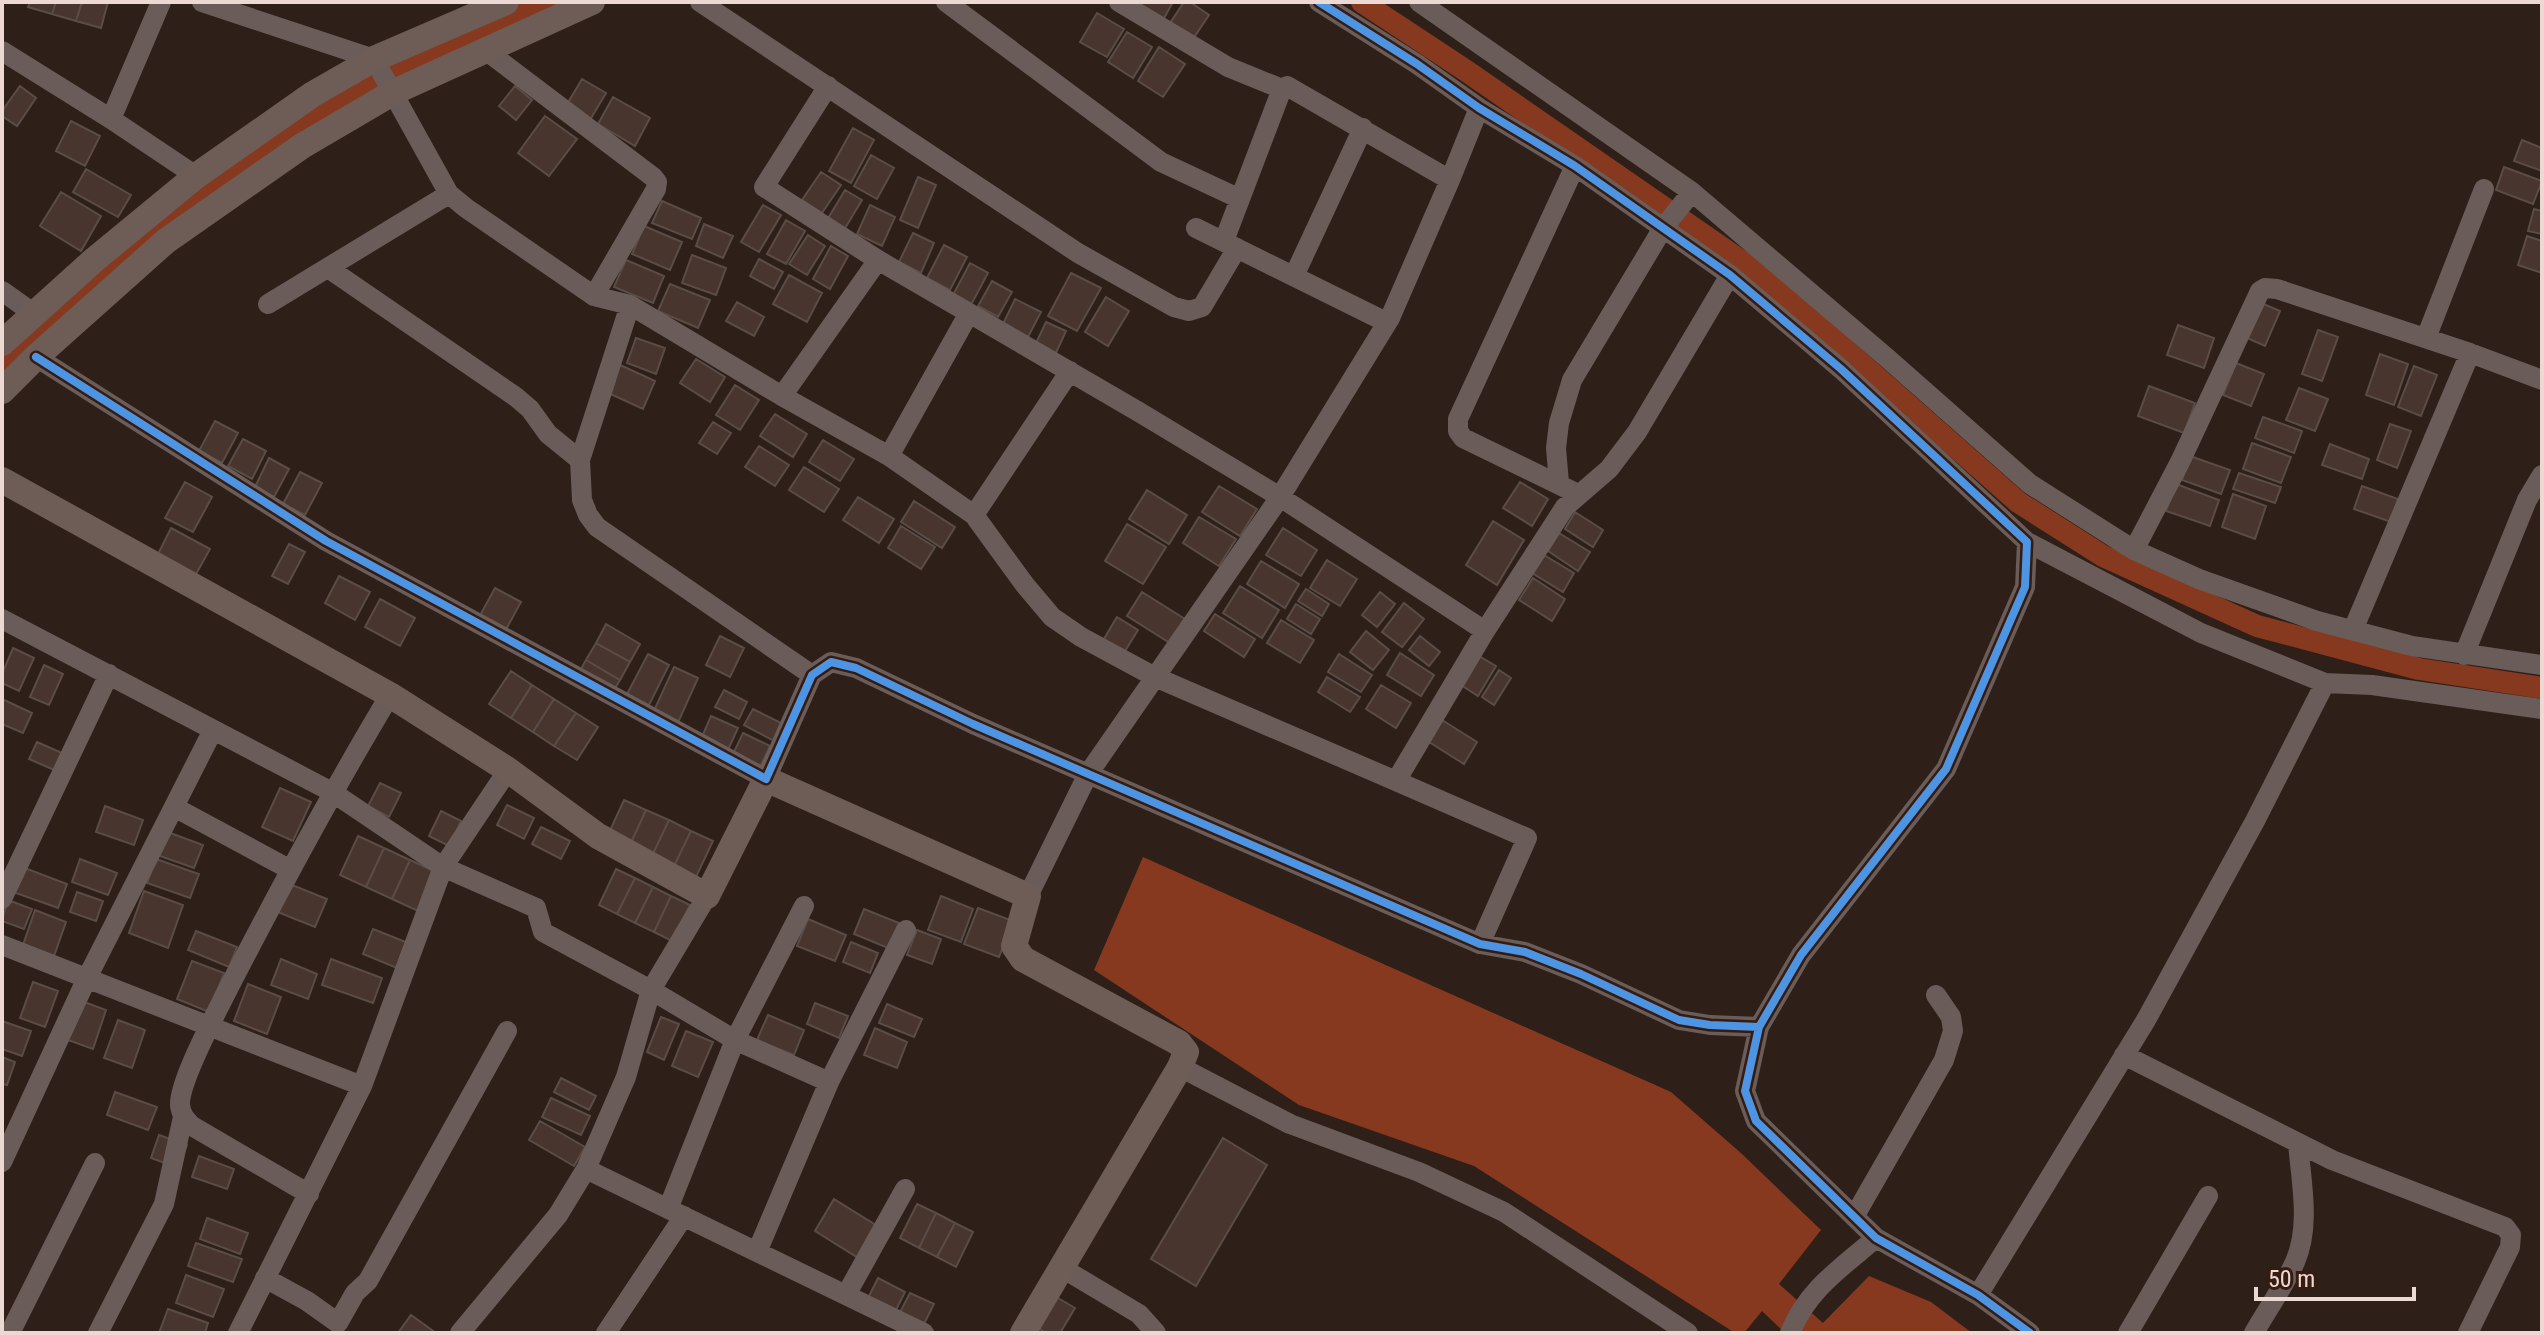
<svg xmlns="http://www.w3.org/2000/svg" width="2544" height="1335" font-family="'Roboto Condensed',sans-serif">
<rect width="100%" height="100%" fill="#2e1f19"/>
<path fill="#86391e" d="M 1143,857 L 1671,1092 L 1742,1154 L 1821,1230 L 1779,1284 L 1823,1323 L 1869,1276 L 1931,1302 L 1972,1333 L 1785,1333 L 1762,1311 L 1744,1333 L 1735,1333 L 1474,1166 L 1299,1105 L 1094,970 Z"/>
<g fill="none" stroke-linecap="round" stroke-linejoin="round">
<path stroke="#86391e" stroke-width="22" d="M 1362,2 L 1465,70 L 1760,274 L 2018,502 L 2103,556 L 2257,626 L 2419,669 L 2542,688
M 2,365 L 194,193 L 322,109 L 397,69 L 547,2"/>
</g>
<path fill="#48352e" stroke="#5a4c47" stroke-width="2" d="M 30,2 L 56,2 L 52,14 L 28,7 Z
M 56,2 L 82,2 L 76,21 L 52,14 Z
M 82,2 L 108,2 L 101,28 L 76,21 Z
M 1141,2 L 1173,2 L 1162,22 L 1137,8 Z
M 1184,2 L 1190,2 L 1209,15 L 1191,42 L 1168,26 Z
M 1097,13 L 1124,29 L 1107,57 L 1080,42 Z
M 1127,32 L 1152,47 L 1133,78 L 1108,62 Z
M 1159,47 L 1185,64 L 1163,97 L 1138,81 Z
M 582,79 L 606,93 L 590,120 L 566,106 Z
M 20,86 L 36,98 L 17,126 L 2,116 L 2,111 Z
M 515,86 L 532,100 L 516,120 L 499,106 Z
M 613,97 L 650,118 L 635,146 L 598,124 Z
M 545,116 L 577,139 L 549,176 L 518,153 Z
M 71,121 L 100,136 L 85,166 L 56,151 Z
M 853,128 L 874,140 L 851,183 L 829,171 Z
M 2522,140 L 2542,148 L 2542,171 L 2514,161 Z
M 871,155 L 894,168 L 877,199 L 854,186 Z
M 2504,167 L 2542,181 L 2533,204 L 2496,190 Z
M 86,169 L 131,195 L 118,217 L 73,192 Z
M 821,172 L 841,185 L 822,213 L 802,200 Z
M 918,177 L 936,185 L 918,228 L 900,220 Z
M 845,190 L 862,200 L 844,230 L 827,220 Z
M 61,192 L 101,216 L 81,251 L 40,226 Z
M 662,201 L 701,218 L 692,239 L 652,223 Z
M 763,205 L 781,215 L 759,252 L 741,242 Z
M 870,205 L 895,217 L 882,246 L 857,234 Z
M 2534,209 L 2542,211 L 2542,234 L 2528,231 Z
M 786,220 L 805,231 L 786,264 L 767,254 Z
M 704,224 L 733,236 L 723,258 L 696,246 Z
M 644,226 L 682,242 L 670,270 L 632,254 Z
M 913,233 L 934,243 L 921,273 L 899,262 Z
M 808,235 L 825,246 L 807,275 L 789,264 Z
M 2527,236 L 2542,241 L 2542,273 L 2518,265 Z
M 944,245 L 967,257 L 950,290 L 927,278 Z
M 831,246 L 848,256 L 830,289 L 813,279 Z
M 692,255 L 726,268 L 716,295 L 682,283 Z
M 759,259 L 783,272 L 774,289 L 750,276 Z
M 626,260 L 664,276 L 653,303 L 614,287 Z
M 970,263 L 988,273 L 971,305 L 953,295 Z
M 1071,273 L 1101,288 L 1077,331 L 1048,316 Z
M 789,275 L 822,293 L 807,322 L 773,304 Z
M 992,281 L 1012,292 L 998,317 L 978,306 Z
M 670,284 L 710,300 L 698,328 L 658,311 Z
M 1106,297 L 1129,311 L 1108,346 L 1085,332 Z
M 1015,299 L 1041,312 L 1027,339 L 1002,326 Z
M 737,302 L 764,317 L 754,336 L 726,321 Z
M 2261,303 L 2280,311 L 2265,346 L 2247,338 Z
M 1046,322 L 1066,331 L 1056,353 L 1036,343 Z
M 2178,325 L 2214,338 L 2204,368 L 2167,355 Z
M 2318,330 L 2338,337 L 2322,381 L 2302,374 Z
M 636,338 L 665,348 L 656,374 L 627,363 Z
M 2380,354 L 2408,364 L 2394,405 L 2366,395 Z
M 696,359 L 725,377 L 710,402 L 680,383 Z
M 2236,363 L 2264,374 L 2251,406 L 2223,395 Z
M 618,364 L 655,381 L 643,409 L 606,392 Z
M 2414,366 L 2437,375 L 2421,416 L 2398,407 Z
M 735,385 L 759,400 L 740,430 L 716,415 Z
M 2149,386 L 2195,403 L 2184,433 L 2138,416 Z
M 2299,388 L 2328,399 L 2315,431 L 2286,420 Z
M 775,414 L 807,434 L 793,457 L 760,436 Z
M 2263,417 L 2302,431 L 2294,453 L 2255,438 Z
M 215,421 L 238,433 L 222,463 L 199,451 Z
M 713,422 L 731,433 L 717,454 L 699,443 Z
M 2390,424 L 2411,431 L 2397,468 L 2377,460 Z
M 243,439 L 266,451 L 252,479 L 228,466 Z
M 823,440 L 854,459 L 840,481 L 809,462 Z
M 2252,443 L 2291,457 L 2281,483 L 2243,469 Z
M 2330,444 L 2369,459 L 2362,479 L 2322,465 Z
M 759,446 L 789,465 L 775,486 L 745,467 Z
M 2190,456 L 2230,470 L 2221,494 L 2182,480 Z
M 269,458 L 289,469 L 274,497 L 255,487 Z
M 804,467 L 839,489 L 824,512 L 789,490 Z
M 300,472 L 322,483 L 305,515 L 283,504 Z
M 2239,473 L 2281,487 L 2275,503 L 2233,489 Z
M 185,482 L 212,497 L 193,532 L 165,518 Z
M 1520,482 L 1548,499 L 1532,526 L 1503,508 Z
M 2176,484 L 2219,500 L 2210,526 L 2166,511 Z
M 1219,486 L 1257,509 L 1240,536 L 1202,512 Z
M 2362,486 L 2398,499 L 2391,522 L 2354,509 Z
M 1147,490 L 1187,515 L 1169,544 L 1129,519 Z
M 2233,494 L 2266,506 L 2255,539 L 2222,527 Z
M 858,497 L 894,519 L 879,543 L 843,520 Z
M 914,501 L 955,527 L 942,548 L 901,522 Z
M 1575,512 L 1603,530 L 1593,547 L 1565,529 Z
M 1199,517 L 1236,539 L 1219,566 L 1183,543 Z
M 1493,521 L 1524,540 L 1497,585 L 1466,565 Z
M 1127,524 L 1166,547 L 1143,584 L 1105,561 Z
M 901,526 L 935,547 L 921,569 L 888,548 Z
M 171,528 L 210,549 L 195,576 L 157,556 Z
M 1283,528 L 1317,550 L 1301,576 L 1266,555 Z
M 1559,533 L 1590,552 L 1578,571 L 1548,551 Z
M 289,544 L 305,552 L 288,584 L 272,576 Z
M 1544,555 L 1574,573 L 1563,592 L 1532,573 Z
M 1327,560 L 1357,579 L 1340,606 L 1310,588 Z
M 1261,561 L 1299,584 L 1285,608 L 1247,584 Z
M 339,576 L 370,592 L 355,620 L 325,603 Z
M 1533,578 L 1565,599 L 1552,621 L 1519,600 Z
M 1240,586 L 1279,610 L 1262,638 L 1223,613 Z
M 495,588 L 521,602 L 504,633 L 478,619 Z
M 1306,589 L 1329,604 L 1322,616 L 1298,601 Z
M 1142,592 L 1185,619 L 1170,643 L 1127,616 Z
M 1380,592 L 1395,604 L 1377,627 L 1362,615 Z
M 380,599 L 415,618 L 400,646 L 365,627 Z
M 1404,603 L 1424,619 L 1402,647 L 1382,632 Z
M 1296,604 L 1320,619 L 1311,634 L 1287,619 Z
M 1215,614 L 1255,639 L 1244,657 L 1204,631 Z
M 1117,617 L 1138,630 L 1122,656 L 1101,644 Z
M 1281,620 L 1314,640 L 1300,663 L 1267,643 Z
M 606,624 L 640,644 L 630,662 L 596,643 Z
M 1366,631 L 1389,650 L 1373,670 L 1350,652 Z
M 720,636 L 744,648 L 730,677 L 706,665 Z
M 1420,636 L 1440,652 L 1429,666 L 1409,650 Z
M 596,643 L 630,662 L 620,680 L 586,660 Z
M 13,648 L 34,658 L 19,691 L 2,683 L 2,674 Z
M 1400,653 L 1434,675 L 1421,696 L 1387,675 Z
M 648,654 L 669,665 L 648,707 L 626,696 Z
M 1339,654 L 1372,675 L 1361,692 L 1328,672 Z
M 1479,656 L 1496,666 L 1478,696 L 1461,685 Z
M 586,660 L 620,680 L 609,698 L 575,679 Z
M 44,665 L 63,674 L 49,705 L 30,697 Z
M 674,667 L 698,678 L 676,727 L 652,715 Z
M 1499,670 L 1511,678 L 1494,705 L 1482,697 Z
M 511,671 L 532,685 L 511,718 L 489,704 Z
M 1327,677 L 1360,697 L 1350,712 L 1318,692 Z
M 532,685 L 554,699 L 533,732 L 511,718 Z
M 1381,685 L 1411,703 L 1396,728 L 1366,709 Z
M 724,690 L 747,702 L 739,719 L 715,707 Z
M 2,699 L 32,713 L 23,733 L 2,724 Z
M 554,699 L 576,713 L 554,746 L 533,732 Z
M 753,709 L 783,724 L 774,741 L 744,725 Z
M 576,713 L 598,727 L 577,760 L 554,746 Z
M 711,716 L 738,728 L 727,752 L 701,739 Z
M 1442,720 L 1477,742 L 1464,764 L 1429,742 Z
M 743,733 L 770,746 L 759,769 L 732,756 Z
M 37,742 L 62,753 L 54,770 L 29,759 Z
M 380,783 L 401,793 L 389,817 L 368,806 Z
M 280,788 L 311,802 L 293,841 L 262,827 Z
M 624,800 L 646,810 L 629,847 L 607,837 Z
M 507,805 L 534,818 L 524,839 L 497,825 Z
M 105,806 L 143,820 L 134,845 L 96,832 Z
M 646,810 L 669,820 L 651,858 L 629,847 Z
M 441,811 L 461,821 L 449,846 L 429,836 Z
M 669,820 L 691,831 L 673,868 L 651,858 Z
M 541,827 L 570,841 L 561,859 L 532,844 Z
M 165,831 L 203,845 L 194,868 L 157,855 Z
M 691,831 L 713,841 L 695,879 L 673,868 Z
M 358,836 L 384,848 L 366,887 L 340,875 Z
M 384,848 L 410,860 L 392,899 L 366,887 Z
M 80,859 L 117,873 L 108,895 L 72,882 Z
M 156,859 L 199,874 L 190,898 L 147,883 Z
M 410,860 L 436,872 L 418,911 L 392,899 Z
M 22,867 L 67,884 L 58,908 L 13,892 Z
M 616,869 L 635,878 L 617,914 L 599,905 Z
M 635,878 L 653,887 L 635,923 L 617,914 Z
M 287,883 L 327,899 L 315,927 L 275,911 Z
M 653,887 L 671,896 L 654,932 L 635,923 Z
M 144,891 L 183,905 L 168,948 L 129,933 Z
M 77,892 L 103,901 L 96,921 L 70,912 Z
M 671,896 L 690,905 L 672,941 L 654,932 Z
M 941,896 L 973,909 L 961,942 L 928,930 Z
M 8,900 L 32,909 L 24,929 L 2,921 Z
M 978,908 L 1013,921 L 999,957 L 964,944 Z
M 864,909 L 899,923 L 888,948 L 854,934 Z
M 35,910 L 66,922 L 54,956 L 23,945 Z
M 808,919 L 846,935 L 835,961 L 797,946 Z
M 373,929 L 408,943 L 397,968 L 363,954 Z
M 917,930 L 941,939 L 932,964 L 907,955 Z
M 196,931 L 237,947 L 229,967 L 188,950 Z
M 851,942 L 878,953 L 870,973 L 843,962 Z
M 281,959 L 317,974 L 308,999 L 271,985 Z
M 331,959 L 382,978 L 373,1003 L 322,985 Z
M 192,961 L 224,973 L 209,1012 L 177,999 Z
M 33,982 L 58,991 L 45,1027 L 20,1018 Z
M 248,984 L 281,997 L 267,1034 L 234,1021 Z
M 79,1000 L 106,1010 L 93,1049 L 65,1039 Z
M 815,1003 L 848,1016 L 839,1038 L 807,1024 Z
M 887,1004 L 922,1019 L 914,1037 L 879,1023 Z
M 768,1015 L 804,1030 L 794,1055 L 757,1040 Z
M 661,1017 L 679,1024 L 664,1060 L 647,1052 Z
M 118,1020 L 145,1030 L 132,1068 L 104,1058 Z
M 2,1021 L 31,1031 L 22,1056 L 2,1049 Z
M 875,1028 L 907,1042 L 897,1068 L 864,1055 Z
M 686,1031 L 713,1042 L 698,1077 L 672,1066 Z
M 2,1057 L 15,1062 L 7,1085 L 2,1084 Z
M 561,1078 L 596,1096 L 589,1110 L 554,1092 Z
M 115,1092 L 157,1107 L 148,1130 L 107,1115 Z
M 551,1098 L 590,1116 L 581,1135 L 542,1117 Z
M 540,1121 L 585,1147 L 574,1166 L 529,1140 Z
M 159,1135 L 187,1145 L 178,1168 L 151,1158 Z
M 1223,1138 L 1267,1165 L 1196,1286 L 1151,1259 Z
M 199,1156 L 234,1169 L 227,1189 L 192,1177 Z
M 834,1199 L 879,1227 L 860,1259 L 815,1231 Z
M 917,1204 L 936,1213 L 919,1248 L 900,1238 Z
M 936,1213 L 955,1223 L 937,1257 L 919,1248 Z
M 207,1218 L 248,1233 L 240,1254 L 200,1239 Z
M 955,1223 L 973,1232 L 956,1267 L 937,1257 Z
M 196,1243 L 242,1259 L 233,1282 L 188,1266 Z
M 186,1275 L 224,1289 L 213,1317 L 176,1303 Z
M 878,1278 L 905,1292 L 893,1316 L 866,1302 Z
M 910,1293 L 934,1304 L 922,1328 L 898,1316 Z
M 1053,1295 L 1075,1308 L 1060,1333 L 1046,1333 L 1035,1326 Z
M 168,1309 L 208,1323 L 205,1333 L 159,1333 Z
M 411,1315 L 436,1333 L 398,1333 Z"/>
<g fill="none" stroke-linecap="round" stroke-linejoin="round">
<path stroke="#6a5d59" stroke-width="20" d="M 202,2 L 374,59 L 449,194 L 466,208 L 594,296 L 630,305 L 782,396 L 889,456 L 974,515
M 700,2 L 1078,253 L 1174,307 L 1189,311 L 1202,307 L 1237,248
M 946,2 L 1161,162 L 1238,198
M 1119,2 L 1228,67 L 1282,89
M 1319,2 L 1417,64 L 1479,108 L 1575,166 L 1730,275 L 1841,369 L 2027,542 L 2025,587 L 1946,769 L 1801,955 L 1759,1027 L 1745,1091 L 1756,1121 L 1876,1238 L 1978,1295 L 2030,1333
M 1419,2 L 1692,192 L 1886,357 L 2030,484 L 2134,550 L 2199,579 L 2317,621 L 2412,646 L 2542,665
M 484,49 L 653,177 L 657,182 L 656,189 L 594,296
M 2,51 L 111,119 L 196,176
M 828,86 L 764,187 L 878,260 L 1139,412 L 1280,497 L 1485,631
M 111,119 L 161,2
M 1575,166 L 1458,419 L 1458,431 L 1463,438 L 1578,494
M 1196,228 L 1384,321 L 1390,318 L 1450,180 L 1479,108
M 1224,241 L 1280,94 L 1287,86 L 1450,180
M 328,268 L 516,397 L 530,409 L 548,434 L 580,460
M 1294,276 L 1363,128
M 2,291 L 33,313
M 268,304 L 449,194
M 630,305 L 580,460 L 582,500 L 588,515 L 597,527 L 812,675
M 2426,338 L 2484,189
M 36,357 L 326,541 L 766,779 L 812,675 L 831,662 L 856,668 L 973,724 L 1480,944 L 1525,952 L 1581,974 L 1679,1020 L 1710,1025 L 1759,1027
M 1070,371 L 974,515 L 1025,585 L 1052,617 L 1081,637 L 1155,677 L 1396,781
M 782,396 L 878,260
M 889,456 L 969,313
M 1559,483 L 1556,448 L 1559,423 L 1572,380 L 1663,228 L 1692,192
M 2027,542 L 2201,633 L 2325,683 L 2372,685 L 2542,709
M 2134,550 L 2180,462 L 2260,291 L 2265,288 L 2277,289 L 2470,353 L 2542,380
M 2,619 L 332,792 L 443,867 L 536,908 L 543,932 L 651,990 L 735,1040 L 829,1082
M 2353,630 L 2470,353
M 2464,655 L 2527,500 L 2542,475
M 174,807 L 289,869
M 1028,896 L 1088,774 L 1280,497 L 1390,318
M 2,899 L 109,674
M 1480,944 L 1527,838 L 1396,781 L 1485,631 L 1565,507 L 1609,469 L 1637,432 L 1730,275
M 2,945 L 362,1086
M 2124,1055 L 2332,1160 L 2505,1227 L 2511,1235 L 2510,1247 L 2468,1333
M 1180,1067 L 1290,1124 L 1419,1172 L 1504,1212 L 1688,1333
M 2,1162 L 87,978 L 213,730
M 586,1169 L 924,1333
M 309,1194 L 192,1126 C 186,1120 181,1115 180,1105 C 179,1082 214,1017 226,993 C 278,892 331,793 390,695
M 668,1209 L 735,1040 L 804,906
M 1854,1217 L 1944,1060 L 1953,1031 L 1951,1017 L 1936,995
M 757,1252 L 829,1082 L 906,930
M 1062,1268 L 1139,1314 L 1156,1333
M 265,1278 L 307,1301 L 338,1323 L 355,1293 L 368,1281 L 507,1031
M 846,1295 L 905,1189
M 1978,1295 L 2146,1020 L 2255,821 L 2325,683
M 10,1333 L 95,1163
M 98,1333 L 164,1204 L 183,1117
M 238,1333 L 362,1086 L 443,867 L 508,770
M 460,1333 L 558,1215 L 586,1169 L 626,1077 L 651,990 L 707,896
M 606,1333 L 684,1216
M 1790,1333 C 1807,1290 1842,1267 1876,1238
M 2128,1333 L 2208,1196
M 2254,1333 C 2267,1310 2284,1286 2295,1262 C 2311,1226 2301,1181 2298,1143"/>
<path stroke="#6e5c56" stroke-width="26" d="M 2,343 L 94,260 L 196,176 L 313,94 L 374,59 L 506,2
M 2,391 L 36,357 L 166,241 L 302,146 L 394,92 L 592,2
M 2,480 L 390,695 L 508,770 L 598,836 L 707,896 L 766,779 L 1028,896 L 1014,946 L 1023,959 L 1179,1043 L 1186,1052 L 1180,1067 L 1023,1333"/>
<g stroke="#361b11" stroke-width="13">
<path id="cycleway" d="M 1319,2 L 1417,64 L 1479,108 L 1575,166 L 1730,275 L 1841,369 L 2027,542 L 2025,587 L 1946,769 L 1801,955 L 1759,1027 L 1745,1091 L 1756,1121 L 1876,1238 L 1978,1295 L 2030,1333
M 36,357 L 326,541 L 766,779 L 812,675 L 831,662 L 856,668 L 973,724 L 1480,944 L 1525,952 L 1581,974 L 1679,1020 L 1710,1025 L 1759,1027"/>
</g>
<use href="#cycleway" stroke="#4d94e3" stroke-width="8"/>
</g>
<rect width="2544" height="1335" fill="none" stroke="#edd9d3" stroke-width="8"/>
<path d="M2256 1287v12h158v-12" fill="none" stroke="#edd9d3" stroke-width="4"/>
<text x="2268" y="1287" font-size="24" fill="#edd9d3" stroke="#361b11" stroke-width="6" paint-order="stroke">50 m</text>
</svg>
